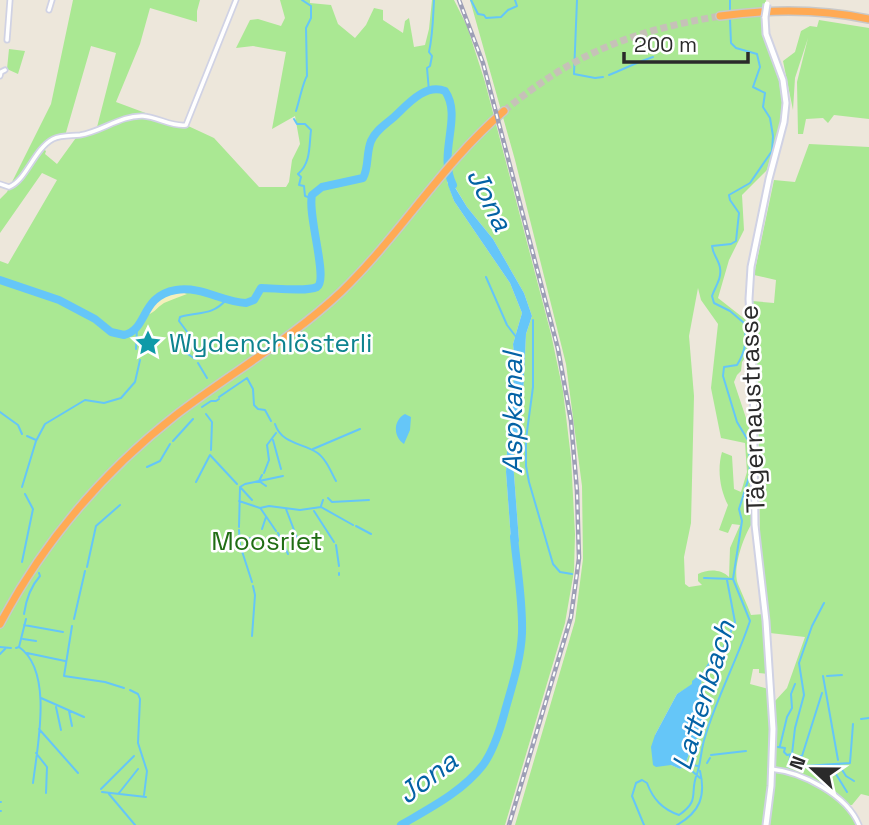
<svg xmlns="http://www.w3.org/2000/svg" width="869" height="825" font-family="'Space Grotesk',sans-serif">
<rect width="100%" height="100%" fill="#ede7db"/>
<path fill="#aae893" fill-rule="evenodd" d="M 73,0 L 200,0 L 197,11 L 197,22 L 150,8 L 140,44 L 116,102 L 175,124 L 186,125 L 214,138 L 259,187 L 286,187 L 289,182 L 292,160 L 300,144 L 295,116 L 272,129 L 286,52 L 253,46 L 236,48 L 250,20 L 258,19 L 281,26 L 285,18 L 280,0 L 310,0 L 310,3 L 331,5 L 338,24 L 355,38 L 366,25 L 374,8 L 383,10 L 383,20 L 403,33 L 405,21 L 409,18 L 414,47 L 425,45 L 429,29 L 432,0 L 454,0 L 467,26 L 485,82 L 551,334 L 563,391 L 571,458 L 575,534 L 574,571 L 565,623 L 505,825 L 0,825 L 0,261 L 8,264 L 57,180 L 42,173 L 0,233 L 0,199 L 7,192 L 51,104 ZM 91,46 L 116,53 L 96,131 L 78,135 L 57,164 L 45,154 L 46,151 L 42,148 L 53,139 L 65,136 ZM 449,177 L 467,207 L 493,239 L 524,293 L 532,316 L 526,334 L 523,397 L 513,461 L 519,541 L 511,540 L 506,472 L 507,452 L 515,365 L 513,344 L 522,313 L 510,283 L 454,201 L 447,181 Z
M 470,0 L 766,0 L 762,27 L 779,81 L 782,102 L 780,125 L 767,170 L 742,195 L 744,230 L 729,260 L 718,298 L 746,320 L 749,352 L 742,362 L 741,371 L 737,375 L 734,382 L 753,439 L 751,525 C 743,538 732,570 738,584 C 742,594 747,604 751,615 L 764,614 L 768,674 L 759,673 L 759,669 L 753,669 L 750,684 L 769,689 L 771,727 L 768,793 L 763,825 L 515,825 L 575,621 L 583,559 L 582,486 L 566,364 L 515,160 ZM 698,288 L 701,300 L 718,324 L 711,388 L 721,438 L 745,443 L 747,472 L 741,492 L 734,489 L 732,456 L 722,452 C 717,469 720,490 728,505 L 719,530 L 728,533 L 732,524 L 740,525 L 730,548 L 729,577 C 721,569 708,569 698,574 L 698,581 L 702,585 L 689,587 L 685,584 L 684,557 L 691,523 L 694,396 L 689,336 ZM 702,679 L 699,693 L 700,698 L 686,750 L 689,754 L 685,765 L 680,769 L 671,765 L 655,735 L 677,694 Z
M 819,20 L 869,28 L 869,119 L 834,115 L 828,123 L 823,118 L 806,119 L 803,134 L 798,134 L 797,82 L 808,38 L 795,78 L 793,110 L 783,61 L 795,52 L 801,31 L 810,26 L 817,27 Z
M 9,49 L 25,51 L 18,74 L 7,69 Z
M 809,144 L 869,147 L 869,796 L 861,794 L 852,805 L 845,805 L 859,825 L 770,825 L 774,770 L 806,777 L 801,773 L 776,768 L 775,701 L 787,688 L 805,637 L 770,633 L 760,540 L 758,388 L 752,301 L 774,303 L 776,280 L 754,275 L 774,180 L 795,182 Z"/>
<path fill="#f5f0bb" d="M 175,290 L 187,294 C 179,297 171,300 164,303 C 156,308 154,314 144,316 C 149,304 162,292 175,290 Z"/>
<path fill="#65c6f8" d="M 448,176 L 467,207 L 493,239 L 524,293 L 532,316 L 526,334 L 523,397 L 513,461 L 519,541 L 515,548 L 511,540 L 506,472 L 507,452 L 515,365 L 513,344 L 522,313 L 510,283 L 454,201 L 448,185 Z
M 405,414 L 411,417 L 410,430 L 404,444 C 393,437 393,420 405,414 Z
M 699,675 L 702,679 L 699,696 L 701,698 L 706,697 L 711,703 L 693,748 L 687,750 L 689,754 L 685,765 L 680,769 L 671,765 L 656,767 L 653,765 L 651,747 L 655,735 L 677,694 L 692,684 L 692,681 Z"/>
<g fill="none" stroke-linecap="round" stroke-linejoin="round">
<path stroke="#65c6f8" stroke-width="2" d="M 471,0 L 478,14 L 484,15 L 486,18 L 501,17 L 508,10 L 517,6 L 515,0
M 577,0 L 574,74 L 595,78 L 603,77
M 730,0 L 730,13
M 609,75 C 624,69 637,62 653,57
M 429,91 L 427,68 L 430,66 L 432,56 L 429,52 C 433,34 433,17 434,0
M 296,111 C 299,102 303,82 307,76 L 306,28 L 311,18 L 311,6 L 302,0
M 294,119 L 297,124 L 305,124 L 311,130 C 309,146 311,163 298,174 L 301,177 L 299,185 L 304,186 L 305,196 L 311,198
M 486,277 L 507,325 L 517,338
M 533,320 L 533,387 L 526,439 L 526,466 L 529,482 L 553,564 L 560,572 L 572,574
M 136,349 L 137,327
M 195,359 L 185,352 L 184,342 L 188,333 L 179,321 L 180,317 C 199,311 211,317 227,299
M 198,363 L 207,378
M 219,397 L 247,378 L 253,389 L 254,405 L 258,409 L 265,410 L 271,421
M 202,407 L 211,401 L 216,401 L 219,399
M 0,412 L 18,425 L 22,434
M 206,414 L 212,422 L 211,450
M 275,424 C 281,443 301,443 316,452 C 326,458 331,472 336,481
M 27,436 L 36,440
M 273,440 L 281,469
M 173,441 L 193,419
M 313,449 L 360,429
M 147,467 L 160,461 L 170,444
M 264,473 L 269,460 L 267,445 L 276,433
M 262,475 L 259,481 L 266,486
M 196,482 L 210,455 L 237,484
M 22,487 L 36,441 L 45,424 L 85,400 L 104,403 L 121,398 L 135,382 L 140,360
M 240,487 L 245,484 L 283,476
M 241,488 L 252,500
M 328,498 L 332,502 L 369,500
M 239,501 L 260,508 L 269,506 L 300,510 L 321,507 L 353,525
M 321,506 L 323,500
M 261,509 L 276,531
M 286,509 L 299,543
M 314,511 L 334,542
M 356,526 L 371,534
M 239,527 L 240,488
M 262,529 L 266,517
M 239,530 L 240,545 L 252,582
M 278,533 L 288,554
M 239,537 L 255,539
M 336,545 L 339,566
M 22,562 L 33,509 L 25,494
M 87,567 L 96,526 L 120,505
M 339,575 L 339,573
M 704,578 L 732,579
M 24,614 C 26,600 31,586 40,576 L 39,573
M 74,619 L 85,571
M 24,625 L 63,632
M 72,626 L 64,676 L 105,682 L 124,688
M 252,636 L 255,595 L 253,586
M 23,639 L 36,641
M 0,647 L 11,648
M 19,647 C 54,671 37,748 33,783
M 16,648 L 19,647 L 26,619
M 27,653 L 65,661
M 0,654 L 5,649
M 702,676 L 715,653 L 724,647 L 735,622 L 727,580
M 823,676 L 838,760
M 827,676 L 842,675
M 130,690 L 138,694 L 140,699 L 138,743 L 147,771 L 144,795
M 822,693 L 802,756 L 790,756 L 789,767 L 850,763 L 853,724
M 41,698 L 84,717
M 56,707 L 61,730
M 69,711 L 72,726
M 861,719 L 869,718
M 39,729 L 78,773
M 780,746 L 787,717 L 792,708 L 791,694 L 795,684
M 778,747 L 785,748 L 784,752 L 787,755 L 792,754 L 795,728 L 804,695 L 799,663 L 812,626 L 824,603
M 36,753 L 47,767 L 46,793
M 711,755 L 746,751
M 707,763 L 710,758
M 686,764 L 698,766
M 839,765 L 846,776 L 854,781
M 831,766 L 847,792
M 692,771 L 700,778
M 101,789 L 134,756
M 102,792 L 146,797
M 119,793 L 138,769
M 109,794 L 135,825
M 0,802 L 1,802
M 0,811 L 1,811
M 644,825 L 632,796 L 636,783 L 642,780 L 647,783 C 653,799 662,809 679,815 C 701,800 689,793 697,774 C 701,762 701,749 705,737 C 717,697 737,660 750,621 L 733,579 L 742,521 L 739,509 L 750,474 L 749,442 L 737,422 L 723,376 L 724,367 L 737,365 C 746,351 747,339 744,323 L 730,311 L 714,303 L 712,296 C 715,287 722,278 720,268 C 719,260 713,255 712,246 L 731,244 L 736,241 L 739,213 L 730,200 L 729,195 L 750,183 L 772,151 L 773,136 L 770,118 L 763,107 L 765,93 L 753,87 L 760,67 L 757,54 L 736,48 L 731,43 L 730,19
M 677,825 C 700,812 706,796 700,771"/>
<path stroke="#65c6f8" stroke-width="8" d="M 0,280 L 59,300 L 95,319 L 111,332 L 124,335 C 148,330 140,296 176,290 C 202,286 222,302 246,303 L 254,300 L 261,288 C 274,288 306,292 317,287 C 329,280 307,215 312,195 L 322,187 L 363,178 C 369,168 366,153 371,141 C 376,130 385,125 394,117 C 407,105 425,83 445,91 C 463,117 437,153 453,185
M 401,825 C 430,808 462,792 483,765 C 494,750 500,730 505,711 C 512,686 521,659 522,633 C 523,601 517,569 514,537"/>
<path stroke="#c6c1b8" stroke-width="7" stroke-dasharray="7 3.5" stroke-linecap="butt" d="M 504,111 C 574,53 632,31 720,16"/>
<g stroke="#d0d2e4" stroke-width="7">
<path id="street" d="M 49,10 L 52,0
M 7,40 L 10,0
M 0,76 L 1,72 L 5,70
M 0,184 L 9,187 C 26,181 34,149 53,139 C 61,135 71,136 80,135 C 101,132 121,115 143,116 C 158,117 172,127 186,125 L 236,0
M 771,769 C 802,772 847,795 859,825"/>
</g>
<g stroke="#d0d2e4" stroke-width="9">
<path id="secondary" d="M 765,17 L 766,34 L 783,80 L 786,103 L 784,122 L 769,179 L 751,267 L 749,299 L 753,369 L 755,525 L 766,621 L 773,729 L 771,786 L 766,825"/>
</g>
<g stroke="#c8c8c8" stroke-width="10">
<path id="highway" d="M 720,16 C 770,9 820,9 869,19
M 0,624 C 43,543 103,472 176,415 C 231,373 291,339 341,292 C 400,235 442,164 504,111"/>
</g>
<use href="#street" stroke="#fff" stroke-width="3.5"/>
<use href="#secondary" stroke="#fff" stroke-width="5"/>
<use href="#highway" stroke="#ffaa54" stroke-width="7"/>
<g stroke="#9d9fb6" stroke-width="4.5">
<path id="rail" d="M 459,0 L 483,63 L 558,349 L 571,421 L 577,491 L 579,558 L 571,617 L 509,825"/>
</g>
<use href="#rail" stroke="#fff" stroke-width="2" stroke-dasharray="5" stroke-linecap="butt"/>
<g stroke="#d0d2e4" stroke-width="9" stroke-linecap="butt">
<path id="secondary-bridge" d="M 765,17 L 767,4"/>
</g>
<use href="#secondary-bridge" stroke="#fff" stroke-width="5"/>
</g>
<defs>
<g id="sight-bare" transform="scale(2.1)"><path d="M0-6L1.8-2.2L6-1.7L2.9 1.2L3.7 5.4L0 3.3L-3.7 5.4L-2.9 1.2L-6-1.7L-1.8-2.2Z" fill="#0f9aa8" stroke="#fff" stroke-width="2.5" paint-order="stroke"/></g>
</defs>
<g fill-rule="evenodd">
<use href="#sight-bare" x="148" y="343"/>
</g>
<g text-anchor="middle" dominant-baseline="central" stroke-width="5" stroke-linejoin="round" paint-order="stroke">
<g font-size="26" fill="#0d838f" stroke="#fff" text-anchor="start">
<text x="169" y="343">Wydenchlösterli</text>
</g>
<g font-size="26" fill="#2a2a2a" stroke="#fff">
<text transform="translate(752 409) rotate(-92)">Tägernaustrasse</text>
</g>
<g font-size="26" fill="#206d14" stroke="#fff">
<text x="267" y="541">Moosriet</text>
</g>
<g font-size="28" font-style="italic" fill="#0362a5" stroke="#fff">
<text transform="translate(490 199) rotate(63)">Jona</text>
<text transform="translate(512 413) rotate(-90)">Aspkanal</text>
<text transform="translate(703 695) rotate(-73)">Lattenbach</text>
<text transform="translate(427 777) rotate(-37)">Jona</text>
</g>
</g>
<g transform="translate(813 769) rotate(292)" stroke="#ffffff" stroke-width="5" paint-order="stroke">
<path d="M0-5L12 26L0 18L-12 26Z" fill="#2a2a2a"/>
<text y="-10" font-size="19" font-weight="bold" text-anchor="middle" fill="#2a2a2a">N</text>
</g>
<path d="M624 52v10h124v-10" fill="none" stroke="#2a2a2a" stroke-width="3.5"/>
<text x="634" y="52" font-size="21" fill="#2a2a2a" stroke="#ffffff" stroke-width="5" paint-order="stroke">200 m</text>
</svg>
